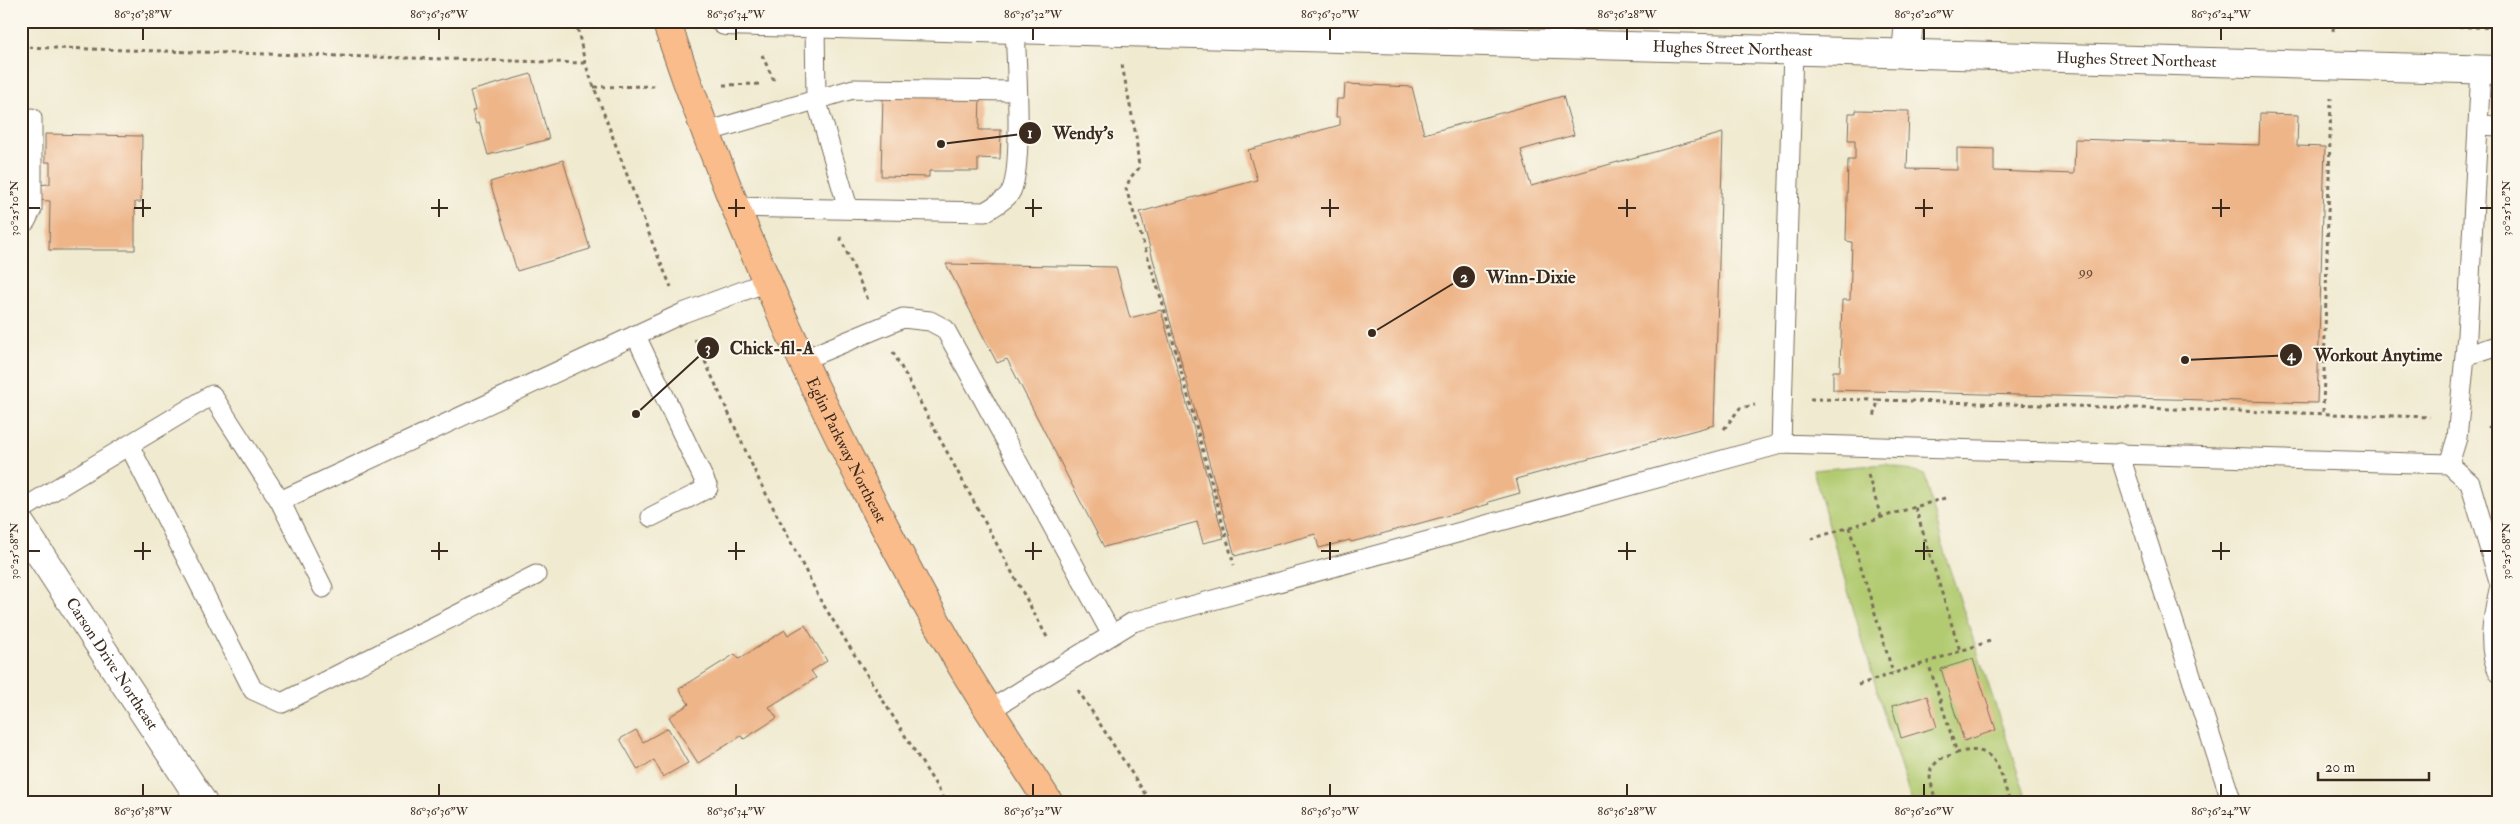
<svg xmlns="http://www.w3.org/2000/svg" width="2520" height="824" font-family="'IM FELL Double Pica',serif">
<rect width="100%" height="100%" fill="#fbf7ec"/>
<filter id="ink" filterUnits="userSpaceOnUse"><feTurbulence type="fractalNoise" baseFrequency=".02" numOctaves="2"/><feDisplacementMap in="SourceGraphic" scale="10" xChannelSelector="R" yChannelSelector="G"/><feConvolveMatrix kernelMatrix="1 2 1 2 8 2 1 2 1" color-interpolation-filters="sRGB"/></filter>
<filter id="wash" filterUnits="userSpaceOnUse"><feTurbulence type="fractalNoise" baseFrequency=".0096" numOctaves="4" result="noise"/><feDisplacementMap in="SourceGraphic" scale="20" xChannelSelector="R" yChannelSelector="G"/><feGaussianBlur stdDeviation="1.12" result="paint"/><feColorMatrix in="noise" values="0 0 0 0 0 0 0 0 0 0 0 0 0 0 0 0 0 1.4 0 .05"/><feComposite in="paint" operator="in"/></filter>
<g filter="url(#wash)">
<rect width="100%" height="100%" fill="#f0ead0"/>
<path fill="#b2cb71" stroke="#767a48" d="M 1886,464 L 1925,475 L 1945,555 L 2028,803 L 1912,803 L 1885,718 L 1813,470 Z"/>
<g id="blocks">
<path fill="#eeb589" d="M 531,74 L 549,139 L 488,155 L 479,123 L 476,124 L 472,111 L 475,110 L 470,91 Z
M 1345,84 L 1412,87 L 1424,134 L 1563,96 L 1574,135 L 1521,150 L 1531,186 L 1723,133 L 1714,425 L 1516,479 L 1520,493 L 1488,502 L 1489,504 L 1367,538 L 1351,542 L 1350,540 L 1319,548 L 1315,534 L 1235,556 L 1140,212 L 1257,180 L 1248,150 L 1340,125 L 1340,117 L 1336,117 L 1337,99 L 1344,99 Z
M 883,94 L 980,96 L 979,130 L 1001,130 L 1000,159 L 978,158 L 978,171 L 929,171 L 929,177 L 881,176 Z
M 1856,110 L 1909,111 L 1907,169 L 1957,170 L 1957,148 L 1994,149 L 1994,171 L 2074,174 L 2075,139 L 2259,145 L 2260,114 L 2298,115 L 2297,146 L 2325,147 L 2317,403 L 1833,390 L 1833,371 L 1840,371 L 1842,300 L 1850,300 L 1852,242 L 1846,241 L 1848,160 L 1855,160 L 1855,140 L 1848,140 L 1849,113 L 1856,113 Z
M 45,134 L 142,136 L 141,202 L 135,202 L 135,250 L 49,250 L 50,201 L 36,200 L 36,185 L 50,184 L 50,162 L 45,162 Z
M 563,160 L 590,249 L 517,271 L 490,182 Z
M 946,264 L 1116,267 L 1130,318 L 1161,310 L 1224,538 L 1203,543 L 1197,522 L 1104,547 L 1007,359 L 997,363 Z
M 805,625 L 827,661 L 811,671 L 816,678 L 769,707 L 777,718 L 744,739 L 741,736 L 698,763 L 669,717 L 689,704 L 679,689 L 735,654 L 739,659 L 785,630 L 788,635 Z
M 1973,659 L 1996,730 L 1964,741 L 1941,669 Z
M 1927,696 L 1937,727 L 1901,738 L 1892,706 Z
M 668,728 L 688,763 L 663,777 L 654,760 L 638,770 L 620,739 L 636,730 L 643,742 Z"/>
</g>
</g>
<g filter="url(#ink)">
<use href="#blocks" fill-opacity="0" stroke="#7a6d5c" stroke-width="1"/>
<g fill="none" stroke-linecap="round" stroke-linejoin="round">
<g stroke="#7a6d5c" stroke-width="21">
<path id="service" d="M 815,23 L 816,99 L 848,208
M 2478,125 L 2499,126
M 706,132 L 853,89 L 1016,91
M 734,207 L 985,212 C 992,207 1005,201 1010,193 C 1024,172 1016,58 1015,28
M 21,225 L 26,221 L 32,209 L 32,118
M 636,336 L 708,488 L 651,517
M 2465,356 L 2499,345
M 802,360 L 903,318 L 930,321 L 945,329 L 1112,635
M 1781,444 L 1793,51
M 129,445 L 253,690 L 282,703 L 536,575
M 2119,453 L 2232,803
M 2449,464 L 2457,438 L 2467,335 L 2481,69
M 280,501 L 323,588
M 21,510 L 212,395 L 280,501 L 683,313 L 767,282
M 2499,590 C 2493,616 2486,648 2499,673
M 990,710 L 1133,622 L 1781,444 L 2449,464 L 2470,483 L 2499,581"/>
</g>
<g stroke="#7a6d5c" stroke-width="30">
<g id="minor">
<path id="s1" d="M 725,21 L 2499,70"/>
<path d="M 1906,54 L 1909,21"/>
<path id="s2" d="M 21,525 L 203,803"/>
</g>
</g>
<g stroke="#7a6d5c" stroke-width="30">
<g id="trunk">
<path id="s3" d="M 666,21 C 723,190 795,354 877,512 C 905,565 933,618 964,670 C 991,715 1021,758 1049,803"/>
</g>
</g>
<path stroke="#7a6d5c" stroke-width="3" stroke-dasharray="4 4" stroke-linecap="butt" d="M 576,21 L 585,63 L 654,247 L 671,287
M 2323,21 L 2499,28
M 2333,31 L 2334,22
M 21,47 L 585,63
M 762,55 L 774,81
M 1122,65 L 1136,136 L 1139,168 L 1130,178 L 1126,189 L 1162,301 L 1234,565
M 723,85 L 761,84
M 594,87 L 654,86
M 840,237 L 869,302
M 695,339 L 757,476 L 821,601 L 947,803
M 893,352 L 1048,639
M 1810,399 L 1878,400 L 1874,418
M 1878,400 L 2430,417
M 2323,412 L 2331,98
M 2488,426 L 2499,432
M 1724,429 L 1740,408 L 1755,405
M 1868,475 L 1881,517
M 1945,498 L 1915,507 L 1960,651
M 1849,527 L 1893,673
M 1811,539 L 1915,507
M 1990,641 L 1928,662 L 1957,753 C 1998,741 2000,773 2010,803
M 1858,685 L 1928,662
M 1078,690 L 1151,803
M 1936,803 L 1930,778 L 1931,768 L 1940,759 L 1957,753"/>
<use href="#service" stroke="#fff" stroke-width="19"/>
<use href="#minor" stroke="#fff" stroke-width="28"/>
<use href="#trunk" stroke="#f9bc8a" stroke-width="28"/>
</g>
</g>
<path fill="none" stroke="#3b2a1e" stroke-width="2" d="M 143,28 L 143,40M 439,28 L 439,40M 736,28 L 736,40M 1033,28 L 1033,40M 1330,28 L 1330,40M 1627,28 L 1627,40M 1924,28 L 1924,40M 2221,28 L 2221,40M 143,199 L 143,217M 439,199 L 439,217M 736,199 L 736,217M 1033,199 L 1033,217M 1330,199 L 1330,217M 1627,199 L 1627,217M 1924,199 L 1924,217M 2221,199 L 2221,217M 28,208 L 40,208M 134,208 L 151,208M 431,208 L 448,208M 728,208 L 745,208M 1025,208 L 1042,208M 1321,208 L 1339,208M 1618,208 L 1636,208M 1915,208 L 1933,208M 2212,208 L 2230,208M 2480,208 L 2492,208M 143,542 L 143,560M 439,542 L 439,560M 736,542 L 736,560M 1033,542 L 1033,560M 1330,542 L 1330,560M 1627,542 L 1627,560M 1924,542 L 1924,560M 2221,542 L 2221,560M 28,551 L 40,551M 134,551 L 151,551M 431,551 L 448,551M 728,551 L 745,551M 1025,551 L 1042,551M 1321,551 L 1339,551M 1618,551 L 1636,551M 1915,551 L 1933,551M 2212,551 L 2230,551M 2480,551 L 2492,551M 143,784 L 143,796M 439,784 L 439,796M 736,784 L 736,796M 1033,784 L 1033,796M 1330,784 L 1330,796M 1627,784 L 1627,796M 1924,784 L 1924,796M 2221,784 L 2221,796"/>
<g text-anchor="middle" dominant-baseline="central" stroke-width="4" stroke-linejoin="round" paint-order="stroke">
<g font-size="14" fill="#684d39">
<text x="2086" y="271">99</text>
</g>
<g font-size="16" fill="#3b2a1e" stroke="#fbf7ec">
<text stroke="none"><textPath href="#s1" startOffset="1008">Hughes Street Northeast</textPath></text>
<text stroke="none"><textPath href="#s1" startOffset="1412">Hughes Street Northeast</textPath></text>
<text stroke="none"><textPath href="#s3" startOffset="466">Eglin Parkway Northeast</textPath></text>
<text stroke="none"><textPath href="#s2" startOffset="166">Carson Drive Northeast</textPath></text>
</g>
</g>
<path fill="none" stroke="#3b2a1e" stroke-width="2" d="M941 144L1030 133M1372 333L1464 277M636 414L708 348M2185 360L2291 355"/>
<g fill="#3b2a1e" stroke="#fbf7ec" stroke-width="2">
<circle cx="941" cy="144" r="5"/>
<circle cx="1372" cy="333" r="5"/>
<circle cx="636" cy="414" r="5"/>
<circle cx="2185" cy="360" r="5"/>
<circle cx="1030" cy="133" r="12"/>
<circle cx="1464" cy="277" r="12"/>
<circle cx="708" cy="348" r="12"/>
<circle cx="2291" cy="355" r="12"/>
</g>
<g font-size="15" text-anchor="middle" font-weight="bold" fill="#fff">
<text x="1030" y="138">1</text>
<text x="1464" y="282">2</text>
<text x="708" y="353">3</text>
<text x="2291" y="360">4</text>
</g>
<g font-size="18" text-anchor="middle" font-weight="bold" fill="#3b2a1e" stroke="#fbf7ec" stroke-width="4" stroke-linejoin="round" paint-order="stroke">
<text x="1083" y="139">Wendy's</text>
<text x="1531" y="283">Winn-Dixie</text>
<text x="772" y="354">Chick-fil-A</text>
<text x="2378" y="361">Workout Anytime</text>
</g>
<rect width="2520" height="824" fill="none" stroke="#fbf7ec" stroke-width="55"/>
<path d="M2318 772v8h111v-8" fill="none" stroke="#3b2a1e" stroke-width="2.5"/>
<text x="2325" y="772" font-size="15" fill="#3b2a1e" stroke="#fbf7ec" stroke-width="4" paint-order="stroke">20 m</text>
<rect x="28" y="28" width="2464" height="768" fill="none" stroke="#3b2a1e" stroke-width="2"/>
<g font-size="12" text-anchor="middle" fill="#3b2a1e">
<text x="143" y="18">86°36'38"W</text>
<text x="439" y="18">86°36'36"W</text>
<text x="736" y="18">86°36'34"W</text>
<text x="1033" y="18">86°36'32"W</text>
<text x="1330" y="18">86°36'30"W</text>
<text x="1627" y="18">86°36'28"W</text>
<text x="1924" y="18">86°36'26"W</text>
<text x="2221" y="18">86°36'24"W</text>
<text transform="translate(14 208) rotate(-90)" y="4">30°25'10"N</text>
<text transform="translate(2506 208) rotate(-90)" y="4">30°25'10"N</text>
<text transform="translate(14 551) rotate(-90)" y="4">30°25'08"N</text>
<text transform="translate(2506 551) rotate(-90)" y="4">30°25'08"N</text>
<text x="143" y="815">86°36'38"W</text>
<text x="439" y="815">86°36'36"W</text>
<text x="736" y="815">86°36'34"W</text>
<text x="1033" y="815">86°36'32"W</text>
<text x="1330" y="815">86°36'30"W</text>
<text x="1627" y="815">86°36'28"W</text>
<text x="1924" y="815">86°36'26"W</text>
<text x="2221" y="815">86°36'24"W</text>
</g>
</svg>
